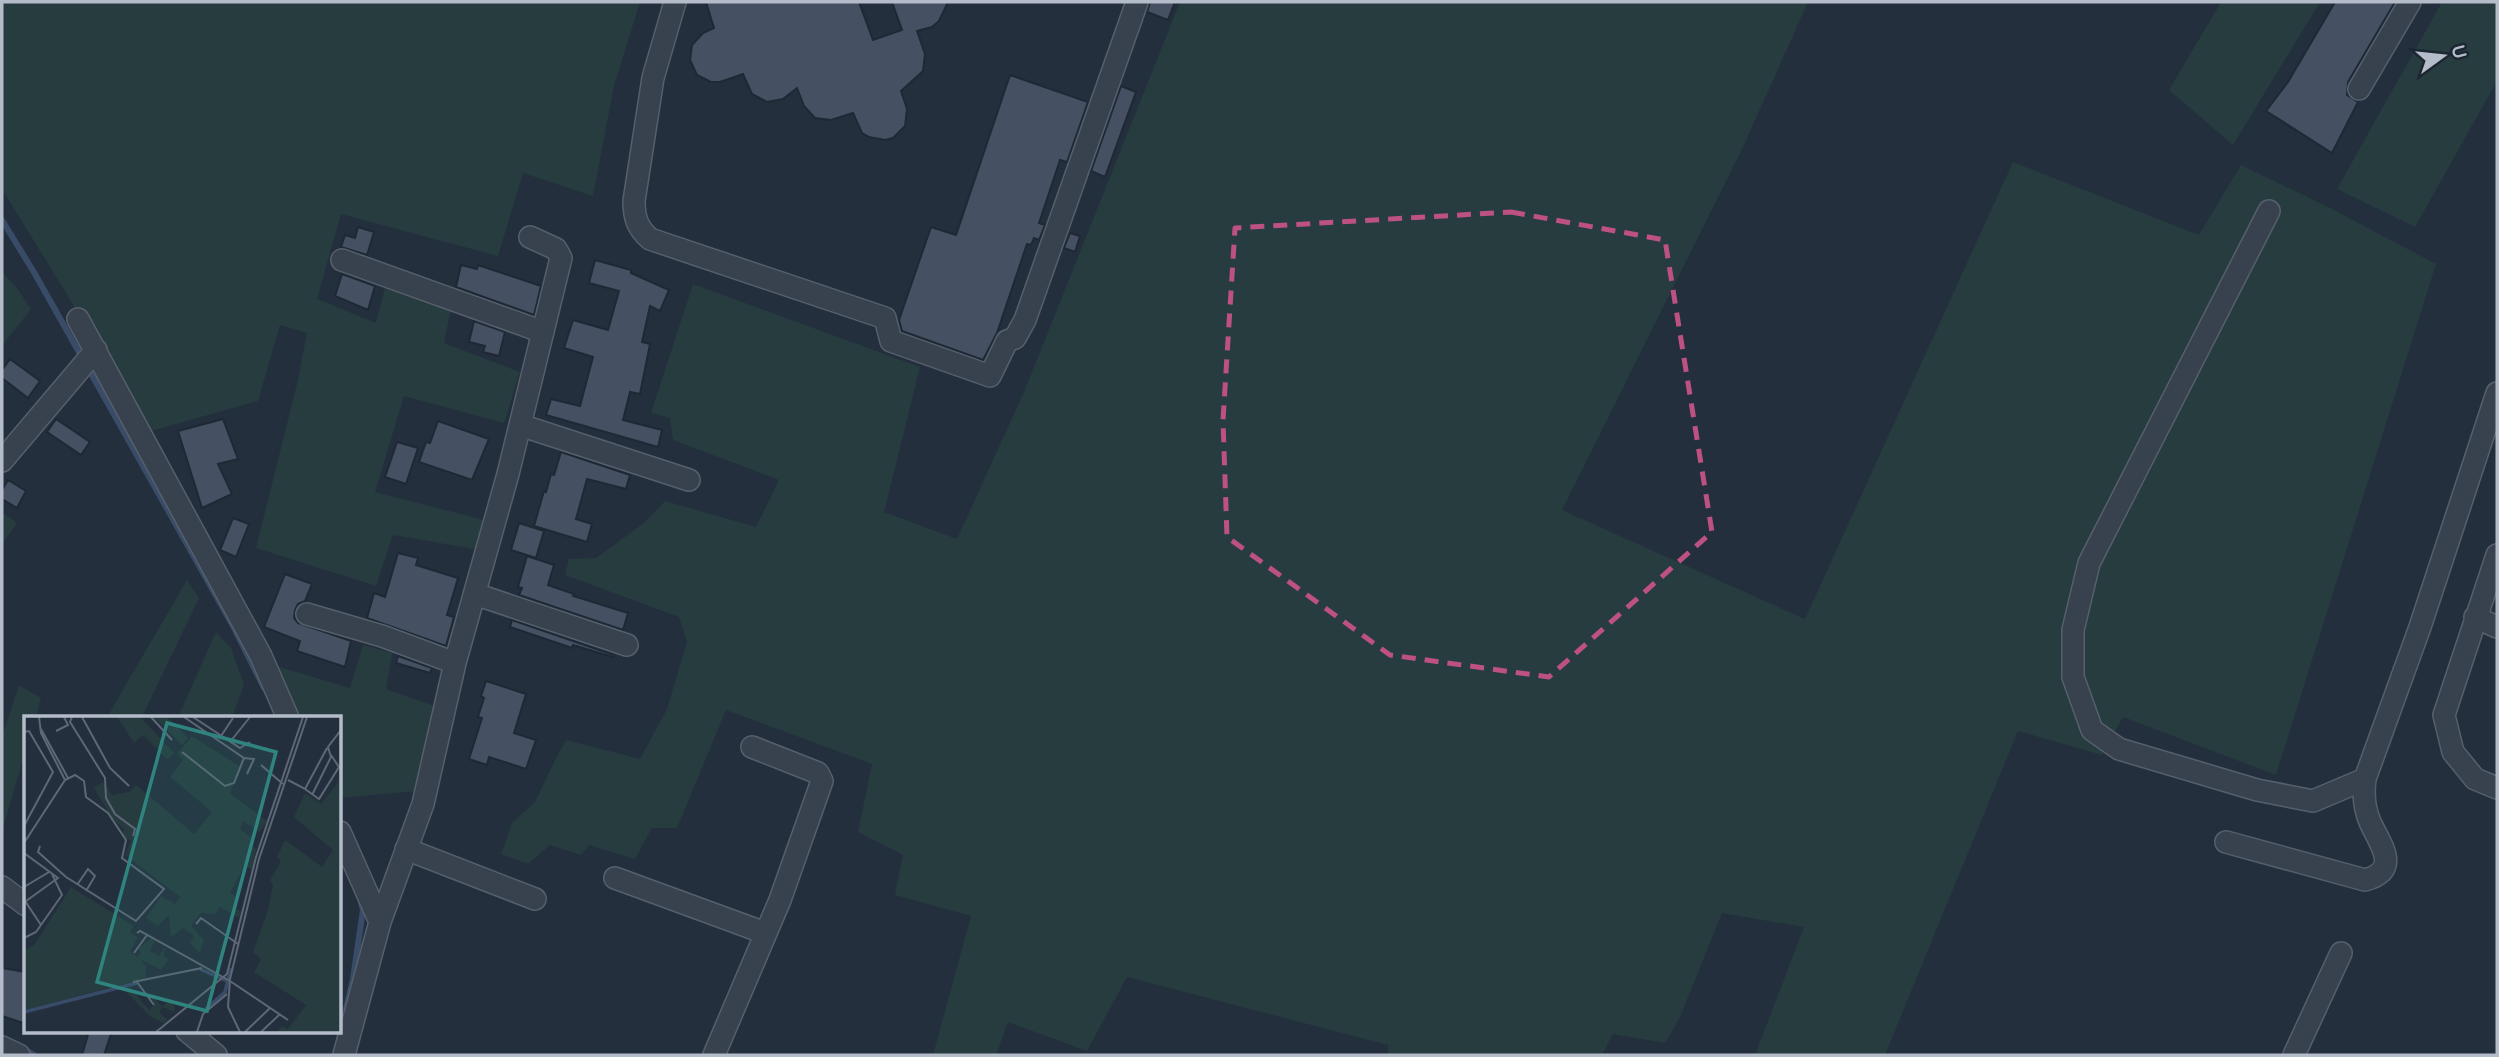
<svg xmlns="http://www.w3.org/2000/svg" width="2499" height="1057" font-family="Quicksand,sans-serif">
<rect width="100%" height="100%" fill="#242f3e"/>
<path fill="#263c3f" d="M 2,2 L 640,2 L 614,86 L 593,196 L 523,173 L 498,256 L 341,214 L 317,299 L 376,323 L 386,284 L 451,308 L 444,343 L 520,372 L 504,423 L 404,396 L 375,492 L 488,521 L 480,550 L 393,535 L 376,586 L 256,548 L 297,384 L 307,333 L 280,325 L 258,401 L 151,431 L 2,189 Z
M 1180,2 L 1808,2 L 1743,147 L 1562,510 L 1805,619 L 2013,162 L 2199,235 L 2241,165 L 2330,208 L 2436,264 L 2276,775 L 2123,717 L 2102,755 L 2018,731 L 1885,1055 L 1755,1055 L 1804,927 L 1722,913 L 1680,1017 L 1665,1043 L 1613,1034 L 1602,1055 L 1388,1055 L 1388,1045 L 1127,977 L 1087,1051 L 1008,1022 L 996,1055 L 933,1055 L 971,916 L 895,895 L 903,855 L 858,832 L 872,764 L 726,710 L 677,828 L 652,828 L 635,859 L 589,845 L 581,855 L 550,845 L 528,864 L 501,854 L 512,823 L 535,802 L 558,754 L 566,740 L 640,759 L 667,709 L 687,642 L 679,617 L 565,575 L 569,559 L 596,558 L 644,523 L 665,501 L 756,527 L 779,480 L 673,440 L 670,418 L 651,413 L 693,284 L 920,367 L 884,512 L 957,539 L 1024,392 Z
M 2221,2 L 2320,2 L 2233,145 L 2169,90 Z
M 2442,2 L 2497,2 L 2497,81 L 2415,227 L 2337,189 Z
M 2,272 L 17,288 L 31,309 L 2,346 Z
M 2,512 L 17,523 L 2,544 Z
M 187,580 L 199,598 L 142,717 L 107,717 Z
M 216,632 L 231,648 L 244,685 L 232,717 L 178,717 Z
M 363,645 L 392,653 L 386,689 L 434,706 L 436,712 L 417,791 L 340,798 L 340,718 L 299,717 L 276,666 L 350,688 Z
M 19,685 L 41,698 L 36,717 L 26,718 L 26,749 L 2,832 L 2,736 Z"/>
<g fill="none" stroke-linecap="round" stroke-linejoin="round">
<path stroke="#394c67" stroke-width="6" d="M 2,220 L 35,274 L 233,626 L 264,688
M 346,1009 L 353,979 L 363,910 L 361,903
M 22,1048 L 34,1055"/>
</g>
<path fill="#455162" stroke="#1f2835" stroke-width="2" d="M 706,2 L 859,2 L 873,40 L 902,30 L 892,2 L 948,2 L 939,21 L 932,27 L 917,31 L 925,54 L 923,71 L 901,91 L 907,109 L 905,126 L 893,138 L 885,140 L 869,137 L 862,133 L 853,113 L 831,120 L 815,118 L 804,106 L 797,88 L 783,99 L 767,102 L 752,94 L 743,74 L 720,82 L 711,82 L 697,75 L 690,60 L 692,45 L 703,33 L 714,28 Z
M 1150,2 L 1175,2 L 1168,20 L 1147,12 Z
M 2335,2 L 2395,2 L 2348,82 L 2347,95 L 2358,102 L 2332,153 L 2266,111 L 2288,82 Z
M 1010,75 L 1088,102 L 1067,162 L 1060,160 L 1039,223 L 1045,225 L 1039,240 L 1034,238 L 1031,245 L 1027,244 L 997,333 L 983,360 L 902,331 L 899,320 L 931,227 L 956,235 Z
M 1121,86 L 1136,92 L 1105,177 L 1091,171 Z
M 358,227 L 374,232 L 367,255 L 341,247 L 345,235 L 355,238 Z
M 1070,233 L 1080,236 L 1075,252 L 1064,248 Z
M 595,260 L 631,270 L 631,273 L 669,290 L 660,311 L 650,306 L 642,342 L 650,344 L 640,394 L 630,392 L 623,420 L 662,430 L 658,447 L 546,415 L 551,399 L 580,406 L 593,357 L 564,348 L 573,320 L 608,330 L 619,291 L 589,283 Z
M 461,265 L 477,269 L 478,265 L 541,286 L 534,315 L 456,287 Z
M 342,274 L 375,286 L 368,310 L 335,296 Z
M 474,321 L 505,332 L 499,356 L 483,352 L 485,346 L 469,342 Z
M 10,359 L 40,381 L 28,398 L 2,378 L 2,370 Z
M 56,419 L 90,442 L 81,455 L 47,432 Z
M 223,419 L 238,459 L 218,464 L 232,494 L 202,508 L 178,431 Z
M 438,421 L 489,439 L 472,480 L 419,462 L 426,442 L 430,443 Z
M 397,442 L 418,448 L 406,484 L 385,477 Z
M 561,452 L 630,475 L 626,489 L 587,479 L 576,519 L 592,524 L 587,542 L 534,526 L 544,491 L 546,492 L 551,474 L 554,475 Z
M 8,480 L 26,491 L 17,508 L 2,499 L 2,490 Z
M 233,518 L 249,524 L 236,557 L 220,550 Z
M 519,523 L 544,531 L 536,558 L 511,550 Z
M 398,553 L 418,558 L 416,565 L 458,578 L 447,615 L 454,617 L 446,646 L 367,618 L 374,593 L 385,597 Z
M 527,556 L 554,565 L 548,585 L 574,594 L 573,596 L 628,613 L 623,630 L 519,595 L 522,588 L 518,587 Z
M 285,574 L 312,584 L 305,601 L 298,604 L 295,610 L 294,618 L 298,623 L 351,641 L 345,667 L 297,651 L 300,641 L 264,627 Z
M 512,620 L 614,655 L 613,657 L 573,645 L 572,648 L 510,627 Z
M 398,656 L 432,668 L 430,673 L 396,663 Z
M 486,681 L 526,694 L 514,733 L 536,740 L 526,769 L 489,757 L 487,765 L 469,759 L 482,718 L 478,717 L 484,698 L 481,696 Z
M 2,968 L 26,972 L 26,1024 L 2,1016 Z
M 89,1031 L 112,1031 L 104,1055 L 82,1055 Z"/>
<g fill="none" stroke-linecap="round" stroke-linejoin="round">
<g stroke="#565f6c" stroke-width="24">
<path id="minor" d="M 675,2 L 653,78 L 634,201 C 634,219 638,228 650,239 L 885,318 L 891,341 L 990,376 L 1007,341 L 1015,338 L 1025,320 L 1137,2
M 2359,89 L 2410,2
M 2269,211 L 2089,563 L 2073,630 L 2073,677 L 2092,730 L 2119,749 L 2257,790 L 2313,801 L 2365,779
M 342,260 L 543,332
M 78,319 L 261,656 L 288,718
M 520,425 L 689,480
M 2,461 L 96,350
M 2497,555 L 2444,715 L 2453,752 L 2475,779 L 2497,788
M 475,594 L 627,645
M 307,614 L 382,636 L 455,663
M 2475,617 L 2497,627
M 340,832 L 380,922
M 2226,842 L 2365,880 C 2402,870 2380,844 2370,822 C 2364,808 2363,794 2365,779 L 2420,627 L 2497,393
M 406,849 L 535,899
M 615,878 L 765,933
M 2,887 L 26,905
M 187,1031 L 216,1055
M 2,1047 L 19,1055
M 344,1055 L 380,922 L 423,804 L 455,663 L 508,474 L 561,258 L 556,249 L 530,237
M 714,1055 L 780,900 L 822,781 L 818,773 L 752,747
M 2294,1055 L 2341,953"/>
</g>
<use href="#minor" stroke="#38414e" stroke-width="21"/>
</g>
<path fill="none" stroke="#bd5182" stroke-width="5" stroke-dasharray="14 9" stroke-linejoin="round" d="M 1511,212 L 1665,240 L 1712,532 L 1549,677 L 1390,655 L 1227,537 L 1223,420 L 1235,228 Z"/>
<g transform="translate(24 716)">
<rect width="317" height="317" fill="#242f3e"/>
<path d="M 93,1 L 116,1 L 151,38 L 143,43 L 119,19 L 110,27 ZM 130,1 L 143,1 L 164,22 L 158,29 ZM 168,20 L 217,51 L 206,77 L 243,105 L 236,116 L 219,105 L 216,113 L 228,122 L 226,127 L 232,133 L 228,153 L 220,151 L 206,176 L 213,182 L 208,190 L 217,196 L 215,202 L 196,191 L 191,198 L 177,197 L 167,210 L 180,224 L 176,237 L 166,227 L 170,220 L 159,212 L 147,222 L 145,199 L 134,210 L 122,202 L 137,180 L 151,188 L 156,181 L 101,139 L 107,125 L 97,119 L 100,113 L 89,103 L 70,72 L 79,66 L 88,79 L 105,76 L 112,69 L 170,118 L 188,96 L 146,61 L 159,44 L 153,38 ZM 317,63 L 317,316 L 253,316 L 258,310 L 264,313 L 282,289 L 230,256 L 237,243 L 229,236 L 244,194 L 249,169 L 246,164 L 257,145 L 253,141 L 261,124 L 298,151 L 309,134 L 270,101 L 281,77 L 297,88 ZM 47,171 L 110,210 L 106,216 L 114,221 L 106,236 L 114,241 L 117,236 L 114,233 L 127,222 L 131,225 L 126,235 L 135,240 L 141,230 L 140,240 L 145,243 L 137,254 L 116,243 L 122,250 L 122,262 L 0,294 L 0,235 L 11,228 ZM 106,271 L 125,294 L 131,288 L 125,281 L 128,278 L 138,291 L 144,285 L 150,289 L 151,296 L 138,291 L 135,297 L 144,304 L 139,307 L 127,301 L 100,274 Z" fill="#263c3f"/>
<path fill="none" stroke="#394c67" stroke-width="3.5" d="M 176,253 L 203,265M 182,293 L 201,276 L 207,252M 0,296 L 113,267"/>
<path fill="none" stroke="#5e6776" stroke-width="2" d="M 15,1 L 17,17 L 41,64M 48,1 L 46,6 L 81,62 L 82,82 L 91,98 L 111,113 L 109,120M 58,1 L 86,52 L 105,70M 127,1 L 148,24M 160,1 L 220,42 L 230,43 L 223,58M 169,1 L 216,32 L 226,26M 17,13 L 44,62M 32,15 L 44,9 L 40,1M 0,16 L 5,15 L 29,56 L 0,110M 197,20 L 209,2M 206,26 L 226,1M 158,36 L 201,70 L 210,67 L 220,42M 237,49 L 259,68M 264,64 L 281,73 L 303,32M 281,73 L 295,83 L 315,51 L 307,39M 288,79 L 307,41 L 304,31 L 317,14M 0,127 L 41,64 L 51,59 L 60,65 L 62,81 L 84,97 L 102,124 L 98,142 L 140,173 L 112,205 L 42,161 L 14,136 L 16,130M 0,137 L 34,162 L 2,185M 53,169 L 64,153 L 71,160 L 62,175M 0,171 L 25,156M 1,185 L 17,209M 172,208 L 177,202 L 214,228M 113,217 L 116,215 L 206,265 L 264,304M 0,222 L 12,216 L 38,179 L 28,158M 110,237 L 123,219M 109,266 L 178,252M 113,266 L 130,289M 132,316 L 203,258 L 232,141 L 279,1M 173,316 L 179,298 L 203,278M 216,316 L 204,291 L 206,263 L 235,143 L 283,1M 221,316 L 246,292M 237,316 L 255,299"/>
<path fill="#308480" fill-opacity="0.15" stroke="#308480" stroke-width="3.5" d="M 143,7 L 252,36 L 183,295 L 73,266 Z"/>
<rect width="317" height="317" fill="none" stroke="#b4bcc9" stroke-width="3.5"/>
</g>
<rect width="2499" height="1057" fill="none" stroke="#b4bcc9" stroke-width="7"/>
<g transform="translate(2443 56) rotate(75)" stroke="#1d2633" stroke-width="5" paint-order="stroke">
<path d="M0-5L12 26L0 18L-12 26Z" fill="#b4bcc9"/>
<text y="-10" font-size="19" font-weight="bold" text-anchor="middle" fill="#b4bcc9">U</text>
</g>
</svg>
